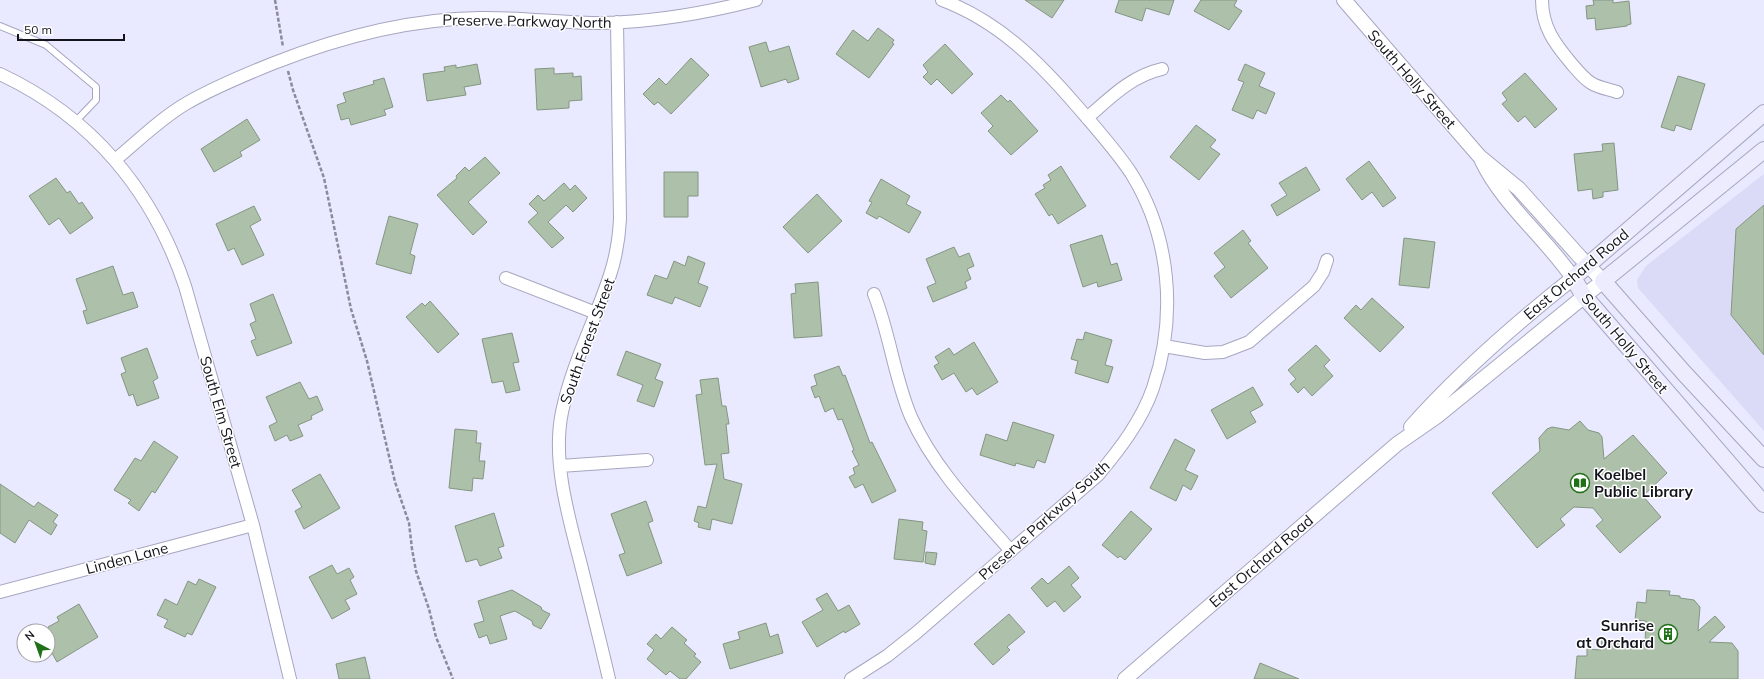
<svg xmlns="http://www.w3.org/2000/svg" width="1764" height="679" font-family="Mulish,sans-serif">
<rect width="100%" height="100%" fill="#e9e9ff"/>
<path fill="#dbdbf7" d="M 1764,174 L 1764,431 L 1638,288 L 1637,280 L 1646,266 Z"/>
<path fill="#adc0aa" stroke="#849681" d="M 1025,0 L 1064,0 L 1052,18 Z
M 1119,0 L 1174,0 L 1169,15 L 1146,8 L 1142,21 L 1115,12 Z
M 1201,0 L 1237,0 L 1234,6 L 1242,11 L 1229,30 L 1194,11 Z
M 1593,0 L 1613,0 L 1613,3 L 1629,1 L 1631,24 L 1627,25 L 1627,26 L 1596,30 L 1595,18 L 1587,19 L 1586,6 L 1594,5 Z
M 878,28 L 894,40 L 892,43 L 894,44 L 869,78 L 836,54 L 853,30 L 868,41 Z
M 766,42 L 769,52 L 789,46 L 799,79 L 788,83 L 786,79 L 761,87 L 749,47 Z
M 945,44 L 973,74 L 952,94 L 937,79 L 931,85 L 923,77 L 928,72 L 923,65 Z
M 691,58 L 709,75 L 671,114 L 658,102 L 654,105 L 643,94 L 659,78 L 666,85 Z
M 477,64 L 481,84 L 464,87 L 466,95 L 427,101 L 423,74 L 445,71 L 444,67 L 456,65 L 456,68 Z
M 1245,64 L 1265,73 L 1259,86 L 1275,93 L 1266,114 L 1257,110 L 1253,119 L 1232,110 L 1244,82 L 1238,80 Z
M 554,68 L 554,74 L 573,73 L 573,77 L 581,76 L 582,100 L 569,101 L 569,108 L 537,110 L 535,69 Z
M 1525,73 L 1557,109 L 1535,128 L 1525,116 L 1518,122 L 1502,104 L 1507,100 L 1502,93 Z
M 1678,76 L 1705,84 L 1691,130 L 1676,125 L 1674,131 L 1661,127 Z
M 384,78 L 393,107 L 384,110 L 386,115 L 351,125 L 349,118 L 341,120 L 337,105 L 346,102 L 343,93 L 374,84 L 373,81 Z
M 1001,95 L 1008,102 L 1010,100 L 1038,131 L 1011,155 L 988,131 L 993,126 L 981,113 Z
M 247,119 L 260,140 L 240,152 L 242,156 L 214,172 L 201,149 Z
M 1196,125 L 1216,140 L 1210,147 L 1220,154 L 1199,180 L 1170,157 Z
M 1614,143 L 1618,190 L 1603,192 L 1603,197 L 1593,199 L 1592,189 L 1578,191 L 1574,154 L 1603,151 L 1602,144 Z
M 485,157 L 500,173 L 468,202 L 487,222 L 473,235 L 437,195 L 457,178 L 456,176 L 465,167 L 469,171 Z
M 1369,161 L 1396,198 L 1383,207 L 1372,192 L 1362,200 L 1346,179 Z
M 1061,166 L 1086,206 L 1058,224 L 1052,214 L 1049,216 L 1035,194 L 1045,188 L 1043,185 L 1051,180 L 1048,175 Z
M 1306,167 L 1320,190 L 1277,216 L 1271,205 L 1287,195 L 1279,183 Z
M 664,172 L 698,172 L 698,196 L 688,196 L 688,217 L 664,217 Z
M 56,178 L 67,193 L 70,191 L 79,204 L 82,202 L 93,218 L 70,234 L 59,218 L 49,225 L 29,196 Z
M 881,179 L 910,196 L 906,204 L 921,212 L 909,233 L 879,216 L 877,219 L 866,213 L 872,202 L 869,201 Z
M 564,183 L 570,190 L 575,185 L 587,198 L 573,212 L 566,205 L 548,222 L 564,238 L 552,248 L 528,222 L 538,213 L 529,204 L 538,195 L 544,201 Z
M 817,194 L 842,221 L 808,253 L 783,227 Z
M 1764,205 L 1764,355 L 1731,315 L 1736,229 Z
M 254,206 L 261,220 L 250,226 L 264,255 L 242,265 L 234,248 L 228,251 L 216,224 Z
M 389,216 L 418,224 L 410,254 L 415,256 L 411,274 L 376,264 Z
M 1243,230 L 1251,241 L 1248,243 L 1268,268 L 1231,298 L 1214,276 L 1225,267 L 1214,253 Z
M 1102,235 L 1111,265 L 1117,263 L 1122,280 L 1098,287 L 1097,282 L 1083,287 L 1070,245 Z
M 1404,238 L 1435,242 L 1429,288 L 1399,285 Z
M 954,247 L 959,257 L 969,253 L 974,266 L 967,269 L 971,279 L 965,282 L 967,288 L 933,302 L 927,287 L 936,283 L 926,259 Z
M 688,256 L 705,263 L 698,283 L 708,287 L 700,307 L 675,297 L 672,304 L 647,295 L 655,275 L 667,279 L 674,261 L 685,266 Z
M 113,266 L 123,295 L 133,292 L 138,307 L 87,324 L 83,311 L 87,310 L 76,279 Z
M 818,282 L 822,336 L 794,338 L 791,294 L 796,293 L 795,284 Z
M 273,294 L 292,343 L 257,356 L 251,341 L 256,339 L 250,324 L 256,321 L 250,304 Z
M 1372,298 L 1404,327 L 1380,352 L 1344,318 L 1356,305 L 1361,310 Z
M 430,301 L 459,334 L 438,353 L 406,317 L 422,303 L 425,306 Z
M 1085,332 L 1112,340 L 1105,365 L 1113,367 L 1108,383 L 1075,373 L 1078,361 L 1071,359 L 1077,339 L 1083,340 Z
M 512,333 L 519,362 L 513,363 L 520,390 L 506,393 L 503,381 L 492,383 L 482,339 Z
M 974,342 L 998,382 L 977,395 L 972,388 L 966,392 L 954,373 L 942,380 L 934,366 L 939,363 L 935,357 L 949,348 L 954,355 Z
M 1316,345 L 1330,360 L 1324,366 L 1333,376 L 1312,396 L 1304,387 L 1298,393 L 1290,384 L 1296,379 L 1288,370 Z
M 147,348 L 158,378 L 153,381 L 159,398 L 137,406 L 133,394 L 129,396 L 121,374 L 126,372 L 121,358 Z
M 626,351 L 661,364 L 655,379 L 663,382 L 654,407 L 637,401 L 643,385 L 617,375 Z
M 839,366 L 843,376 L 845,375 L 870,443 L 872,442 L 896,491 L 872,503 L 863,484 L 855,488 L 849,477 L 855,474 L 853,468 L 859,465 L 852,451 L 854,450 L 842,419 L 838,420 L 833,408 L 825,412 L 819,396 L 815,398 L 811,387 L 817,385 L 814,375 Z
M 718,378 L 722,406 L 726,406 L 729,424 L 726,424 L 729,453 L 721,454 L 724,479 L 742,484 L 732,524 L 712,519 L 710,530 L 698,527 L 699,523 L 694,521 L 698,506 L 706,508 L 717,464 L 705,465 L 696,395 L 702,394 L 700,380 Z
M 300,382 L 309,399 L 317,396 L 323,410 L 311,416 L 312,419 L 298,425 L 303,436 L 290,441 L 287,435 L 275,441 L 269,426 L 277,422 L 266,397 Z
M 1253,387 L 1263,405 L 1250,412 L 1256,422 L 1227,439 L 1211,410 Z
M 1580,421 L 1588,430 L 1599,433 L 1602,437 L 1604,459 L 1633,435 L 1667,473 L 1643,496 L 1661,517 L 1620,553 L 1596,526 L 1603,520 L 1593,508 L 1574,507 L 1560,519 L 1565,525 L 1537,548 L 1492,493 L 1540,451 L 1539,438 L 1547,429 L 1552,427 L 1569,430 Z
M 1013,422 L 1054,435 L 1045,463 L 1037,460 L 1034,468 L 1016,463 L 1015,466 L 980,455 L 986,434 L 1007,441 Z
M 455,429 L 477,431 L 476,443 L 481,443 L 479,461 L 485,461 L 483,479 L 473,478 L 472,491 L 449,488 Z
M 1175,439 L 1195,450 L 1185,470 L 1198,476 L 1191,490 L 1183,485 L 1176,501 L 1150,488 Z
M 154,441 L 178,457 L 155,493 L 152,491 L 139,511 L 128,503 L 131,500 L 114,490 L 135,458 L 141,461 Z
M 320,474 L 340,508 L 304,529 L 295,511 L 302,507 L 292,490 Z
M 0,484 L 34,507 L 38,502 L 58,515 L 53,522 L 57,525 L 51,535 L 29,520 L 15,543 L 0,533 Z
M 646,501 L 653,521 L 648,523 L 662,563 L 627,576 L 619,555 L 625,553 L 611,514 Z
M 1131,511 L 1152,529 L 1125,560 L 1120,556 L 1118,558 L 1102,545 Z
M 494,513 L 504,546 L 498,548 L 502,558 L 480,566 L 477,559 L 466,562 L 455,526 Z
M 899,519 L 923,522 L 922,530 L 927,531 L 923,562 L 894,559 Z
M 926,552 L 937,553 L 935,565 L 925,563 Z
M 332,565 L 337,574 L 349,568 L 354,577 L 350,580 L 357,594 L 345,600 L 350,609 L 332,619 L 309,577 Z
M 1069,566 L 1079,578 L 1071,585 L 1081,597 L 1064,612 L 1055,601 L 1047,607 L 1031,588 L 1042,578 L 1048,584 Z
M 199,579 L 216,587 L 192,635 L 187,633 L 185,637 L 164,627 L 168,620 L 157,615 L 165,599 L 177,605 L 188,581 L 196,585 Z
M 512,590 L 541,607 L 542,610 L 550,614 L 541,629 L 533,625 L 532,621 L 515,611 L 500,616 L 507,639 L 490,644 L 487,635 L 479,638 L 474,624 L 484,621 L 478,601 Z
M 1647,590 L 1670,591 L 1669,595 L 1680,596 L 1680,598 L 1694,600 L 1700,607 L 1698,631 L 1715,616 L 1725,627 L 1709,642 L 1732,643 L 1738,651 L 1738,679 L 1575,679 L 1577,656 L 1587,656 L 1587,649 L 1601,650 L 1602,639 L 1645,642 L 1646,621 L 1635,620 L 1637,602 L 1646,603 Z
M 827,593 L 838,611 L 849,605 L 860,624 L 845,633 L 844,631 L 817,647 L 802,622 L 823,610 L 816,599 Z
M 79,604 L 98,637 L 57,662 L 48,646 L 48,627 L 59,621 L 57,617 Z
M 1009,614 L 1025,632 L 1007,647 L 1010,650 L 993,665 L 974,644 Z
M 766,623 L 770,637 L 778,634 L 783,653 L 730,669 L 723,644 L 740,639 L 738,632 Z
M 672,627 L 687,640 L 684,643 L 696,654 L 694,656 L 701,662 L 686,679 L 680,679 L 670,671 L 666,675 L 647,659 L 654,650 L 647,644 L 656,634 L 661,639 Z
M 365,657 L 370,679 L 339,679 L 336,664 Z
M 1260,663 L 1299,679 L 1254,679 Z"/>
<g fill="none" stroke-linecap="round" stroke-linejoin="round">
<g stroke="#a6a6c0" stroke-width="8">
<path id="service" d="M 0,26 L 46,45 L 96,87 L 96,100 L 76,121"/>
</g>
<g stroke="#a6a6c0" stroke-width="14">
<path id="minor" d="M 1542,0 C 1542,27 1555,44 1571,63 C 1577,70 1583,78 1591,83 C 1599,88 1608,89 1617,92
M 0,74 C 92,117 153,191 185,286 L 253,525 L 290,679
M 1087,118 C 1110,98 1131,76 1162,69
M 115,160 C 138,141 161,118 187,103 C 215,87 244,75 274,63 C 340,37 407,19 479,18 C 520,17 561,23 602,23 C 654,22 706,13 756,0
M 506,278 L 596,313
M 874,294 C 890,334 894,377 911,417 C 934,468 974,509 1011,551
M 1164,346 L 1205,353 L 1223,352 L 1249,342 L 1314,286 L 1323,272 L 1327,260
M 560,466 L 647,460
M 0,592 L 253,525
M 609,679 C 600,640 590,601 580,561 C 568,515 552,460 562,412 C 572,364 595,321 610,275 C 616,257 619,238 620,219 L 617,22
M 851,679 L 887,656 L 916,633 L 1098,475 C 1120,449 1142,420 1153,388 C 1177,317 1171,237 1131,173 C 1115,149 1095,127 1076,105 C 1038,61 998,21 942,0"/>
</g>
<g stroke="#a6a6c0" stroke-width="16">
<path id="tertiary" d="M 1411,427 C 1460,372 1515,324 1573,278 C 1545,237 1504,206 1482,161
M 1125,679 L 1397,444 L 1436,417 L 1603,281 L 1580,257 L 1519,189 L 1480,157 L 1344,0"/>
</g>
<g stroke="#a6a6c0" stroke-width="18">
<path id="secondary" d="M 1764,113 L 1573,278 L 1584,296 L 1764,504
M 1764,150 L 1603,281 L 1684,373 L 1764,459"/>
</g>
<path stroke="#8b8b9b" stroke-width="2.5" stroke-dasharray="4 2" stroke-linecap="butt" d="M 275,0 L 283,47
M 288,71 L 293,90 L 324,178 L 351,309 L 367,361 L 395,482 L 409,523 L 412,549 L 416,571 L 429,609 L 436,637 L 453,679"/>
<use href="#service" stroke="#fff" stroke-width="6"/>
<use href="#minor" stroke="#fff" stroke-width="12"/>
<use href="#tertiary" stroke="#fff" stroke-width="14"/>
<use href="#secondary" stroke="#ececfe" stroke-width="16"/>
</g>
<defs>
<g id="library-ring" transform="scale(1)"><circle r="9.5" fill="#fff" stroke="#1f7017" stroke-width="1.5"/><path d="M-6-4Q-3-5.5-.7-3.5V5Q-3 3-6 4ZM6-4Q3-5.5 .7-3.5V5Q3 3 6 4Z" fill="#1f7017"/></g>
<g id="building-ring" transform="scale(1)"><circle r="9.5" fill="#fff" stroke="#1f7017" stroke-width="1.5"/><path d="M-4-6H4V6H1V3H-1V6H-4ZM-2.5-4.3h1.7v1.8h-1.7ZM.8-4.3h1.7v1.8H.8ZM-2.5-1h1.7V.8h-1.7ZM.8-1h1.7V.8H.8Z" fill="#1f7017"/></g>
</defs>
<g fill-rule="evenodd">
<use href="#library-ring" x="1580" y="483"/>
<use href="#building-ring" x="1668" y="634"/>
</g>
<g text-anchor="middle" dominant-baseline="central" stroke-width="3" stroke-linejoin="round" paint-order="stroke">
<g font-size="15" fill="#13131c" stroke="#fff">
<text transform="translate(527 21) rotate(1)">Preserve Parkway North</text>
<text transform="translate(1412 79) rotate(49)">South Holly Street</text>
<text transform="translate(1576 274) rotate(-40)">East Orchard Road</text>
<text transform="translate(587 341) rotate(-70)">South Forest Street</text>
<text transform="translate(1625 343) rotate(50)">South Holly Street</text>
<text transform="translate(221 412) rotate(74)">South Elm Street</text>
<text transform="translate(1044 520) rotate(-42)">Preserve Parkway South</text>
<text transform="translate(127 558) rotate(-15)">Linden Lane</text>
<text transform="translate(1261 561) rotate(-41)">East Orchard Road</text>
</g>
<g font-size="15" font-weight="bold" fill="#13131c" stroke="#fff" text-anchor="start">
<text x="1594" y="474">Koelbel<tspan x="1594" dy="17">Public Library</tspan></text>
<text x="1654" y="625" text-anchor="end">Sunrise<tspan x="1654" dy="17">at Orchard</tspan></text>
</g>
</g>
<g transform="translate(36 643) rotate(319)"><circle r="19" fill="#ffffff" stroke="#a1a1a4"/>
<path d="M0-3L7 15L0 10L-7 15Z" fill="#1f7017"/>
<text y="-6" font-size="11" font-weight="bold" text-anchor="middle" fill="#13131c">N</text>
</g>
<path d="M18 34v6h106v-6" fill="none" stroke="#13131c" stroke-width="2"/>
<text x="24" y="34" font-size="12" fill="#13131c" stroke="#ffffff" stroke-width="3" paint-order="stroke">50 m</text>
</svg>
